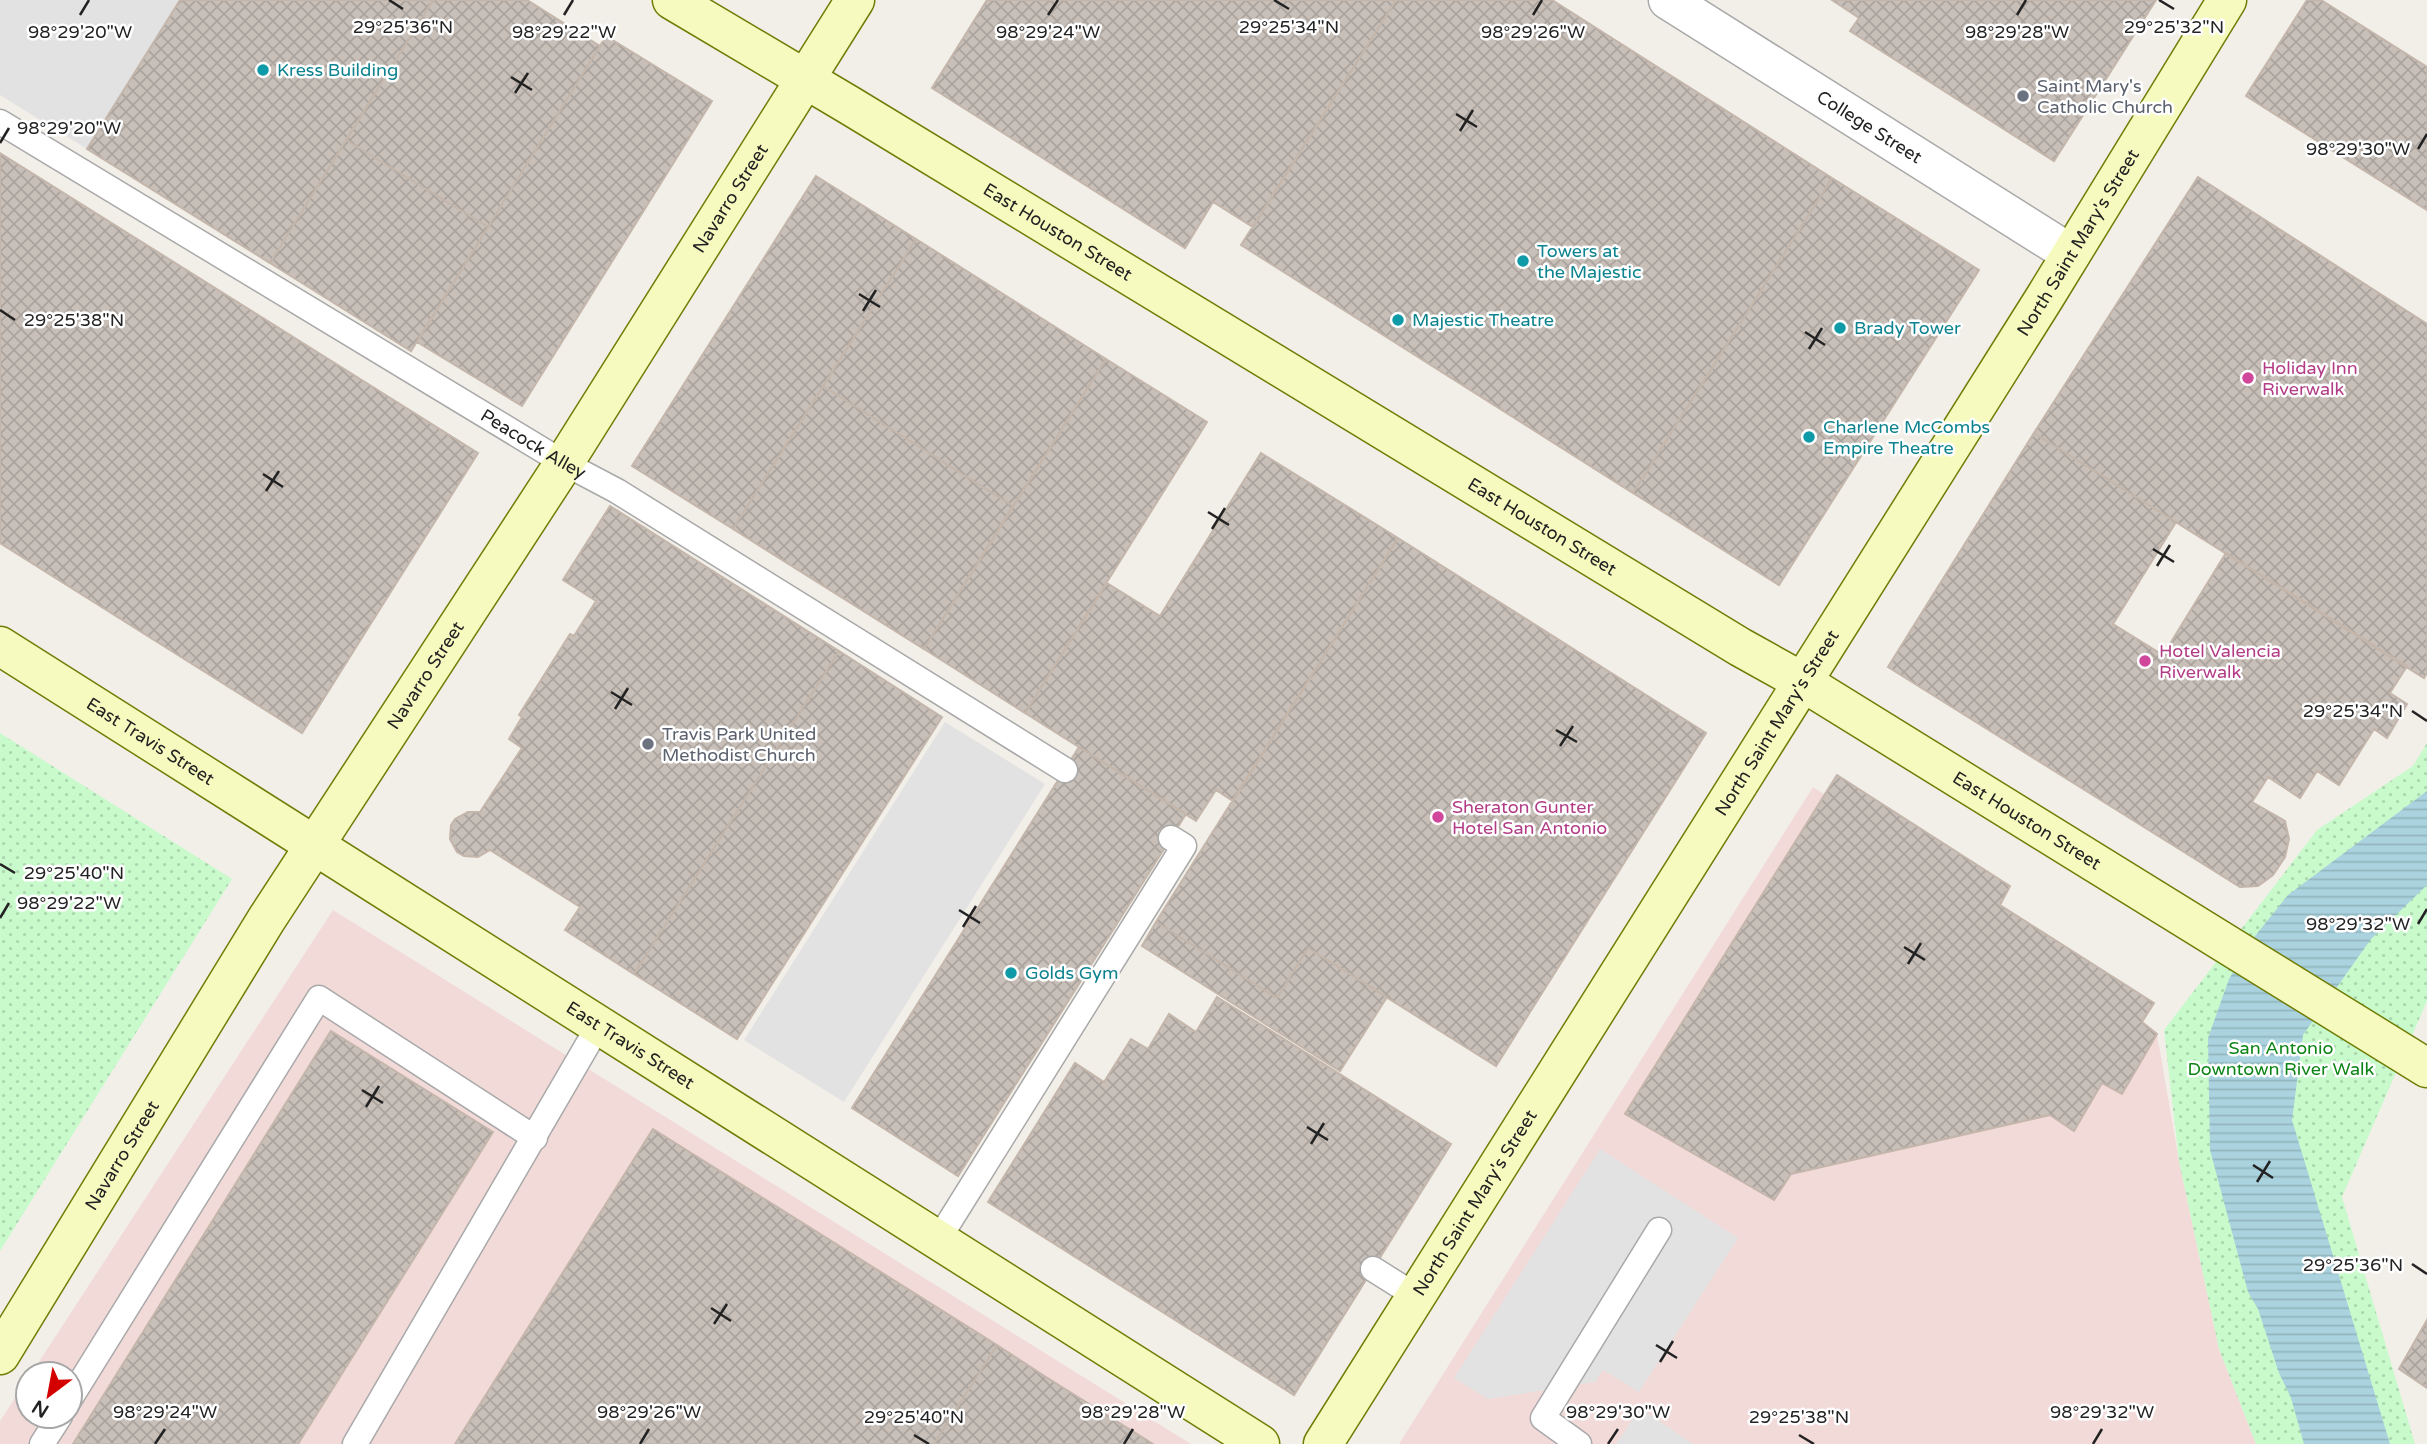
<svg xmlns="http://www.w3.org/2000/svg" width="2427" height="1444" font-family="'Varela Round',sans-serif">
<defs>
<pattern id="park-dots" width="8" height="8" patternUnits="userSpaceOnUse" patternTransform="scale(1.75)"><rect width="8" height="8" fill="#c8facc"/><path d="M2 2h.1M6 6h.1" fill="none" stroke="#acd6af" stroke-width="1.8" stroke-linecap="round"/></pattern>
<pattern id="water-rules" width="6" height="5" patternUnits="userSpaceOnUse" patternTransform="scale(1.75)"><rect width="6" height="5" fill="#aad3df"/><path d="M0 2.5h6" fill="none" stroke="#92b5bf"/></pattern>
<pattern id="building-cross-hatch" width="8" height="8" patternUnits="userSpaceOnUse" patternTransform="scale(1.75)"><rect width="8" height="8" fill="#c7bfb8"/><path d="M0 0l8 8M0 8l8-8" fill="none" stroke="#aba49e"/></pattern>
</defs>
<rect width="100%" height="100%" fill="#f2efe9"/>
<path fill="#f2dad9" d="M 1813,787 L 2154,1003 L 2142,1022 L 2157,1034 L 2179,1161 L 2219,1349 L 2256,1444 L 1399,1444 Z
M 333,910 L 1191,1444 L 0,1444 L 0,1421 L 28,1378 L 28,1416 L 70,1416 L 70,1374 L 31,1374 Z"/>
<path fill="url(#park-dots)" d="M 0,733 L 232,879 L 0,1251 Z
M 2427,743 L 2427,1001 L 2342,1197 L 2415,1444 L 2256,1444 L 2219,1349 L 2179,1161 L 2164,1030 L 2317,830 L 2413,766 Z"/>
<path fill="#e2e2e2" d="M 0,0 L 180,0 L 87,149 L 0,95 Z
M 945,722 L 1045,784 L 844,1102 L 744,1040 Z
M 1600,1149 L 1738,1238 L 1639,1392 L 1603,1370 L 1595,1382 L 1488,1399 L 1454,1378 Z
M 1640,1408 L 1693,1444 L 1616,1444 Z"/>
<path fill="url(#water-rules)" d="M 2427,791 L 2427,885 L 2371,939 L 2303,1035 L 2292,1120 L 2390,1444 L 2304,1444 L 2291,1398 L 2279,1373 L 2258,1309 L 2248,1292 L 2210,1150 L 2208,1038 L 2229,979 L 2255,936 L 2288,895 Z"/>
<path fill="url(#building-cross-hatch)" stroke="#c4b6ab" stroke-width="2" d="M 180,0 L 433,0 L 270,263 L 87,149 Z
M 433,0 L 527,0 L 600,46 L 488,227 L 346,140 Z
M 987,0 L 1396,0 L 1253,227 L 1213,202 L 1185,248 L 932,88 Z
M 1396,0 L 1552,0 L 1832,178 L 1633,493 L 1241,245 Z
M 1832,0 L 2156,0 L 2054,161 L 1850,31 L 1859,18 Z
M 2307,0 L 2321,0 L 2427,67 L 2427,210 L 2246,96 Z
M 606,36 L 712,101 L 522,406 L 417,342 Z
M 346,140 L 488,227 L 411,351 L 270,263 Z
M 0,153 L 478,453 L 302,733 L 0,543 Z
M 816,176 L 916,239 L 733,529 L 632,466 Z
M 2198,177 L 2427,324 L 2427,673 L 2424,678 L 2034,433 Z
M 1832,178 L 1979,270 L 1779,585 L 1633,493 Z
M 916,239 L 1106,359 L 1013,506 L 823,386 Z
M 1106,359 L 1207,422 L 1025,713 L 924,649 Z
M 823,386 L 1013,506 L 924,649 L 733,529 Z
M 2034,433 L 2176,522 L 2113,624 L 2163,655 L 2226,553 L 2407,666 L 2390,693 L 2407,704 L 2387,738 L 2374,729 L 2339,785 L 2317,771 L 2300,798 L 2268,777 L 2252,802 L 2285,821 L 2289,839 L 2285,857 L 2273,875 L 2258,886 L 2240,887 L 1888,667 Z
M 1261,453 L 1398,538 L 1233,801 L 1216,790 L 1196,821 L 1025,713 L 1107,583 L 1160,616 Z
M 610,506 L 839,651 L 634,974 L 565,930 L 580,907 L 490,850 L 478,857 L 464,856 L 457,852 L 450,839 L 451,825 L 455,819 L 468,812 L 480,812 L 522,748 L 509,739 L 522,717 L 519,715 L 570,634 L 574,636 L 596,601 L 563,580 Z
M 1398,538 L 1706,733 L 1496,1066 L 1308,948 L 1277,998 L 1156,922 Z
M 839,651 L 942,717 L 737,1039 L 634,974 Z
M 1079,747 L 1186,814 L 958,1176 L 852,1108 Z
M 1837,775 L 2010,886 L 2000,905 L 2154,1003 L 2142,1022 L 2157,1034 L 2122,1094 L 2102,1083 L 2074,1131 L 2050,1115 L 1791,1174 L 1774,1200 L 1625,1114 Z
M 1156,922 L 1277,998 L 1308,948 L 1387,997 L 1340,1071 L 1142,946 Z
M 1217,997 L 1451,1144 L 1294,1395 L 988,1202 L 1075,1063 L 1104,1082 L 1131,1039 L 1148,1049 L 1169,1014 L 1196,1032 Z
M 331,1031 L 493,1132 L 298,1444 L 73,1444 Z
M 653,1129 L 997,1345 L 934,1444 L 455,1444 Z
M 2427,1320 L 2427,1388 L 2399,1369 Z
M 997,1345 L 1046,1377 L 1153,1444 L 934,1444 Z"/>
<g fill="none" stroke-linecap="round" stroke-linejoin="round">
<g stroke="#a9a9a9" stroke-width="27">
<g id="lane">
<path id="s1" d="M 0,122 L 564,463 L 617,491 L 1065,770"/>
<path d="M 938,1240 L 1184,846 L 1171,838"/>
<path d="M 1373,1269 L 1416,1296"/>
<path d="M 70,1399 L 319,998 L 535,1138"/>
<path d="M 42,1444 L 60,1416"/>
<path d="M 355,1444 L 599,1025"/>
<path d="M 1579,1444 L 1543,1418 L 1659,1230"/>
</g>
</g>
<g stroke="#a9a9a9" stroke-width="41">
<g id="street">
<path id="s2" d="M 1668,0 L 2071,254"/>
</g>
</g>
<g stroke="#707d05" stroke-width="41">
<g id="secondary">
<path id="s3" d="M 672,0 L 849,105 L 1740,647 L 1801,681 L 2427,1068"/>
<path id="s4" d="M 0,646 L 1260,1444"/>
<path id="s5" d="M 0,1355 L 266,920 L 564,463 L 855,0"/>
<path id="s6" d="M 1323,1444 L 2045,297 L 2227,0"/>
</g>
</g>
<use href="#lane" stroke="#fff" stroke-width="24"/>
<use href="#street" stroke="#fff" stroke-width="38"/>
<use href="#secondary" stroke="#f7fabf" stroke-width="38"/>
</g>
<path fill="none" stroke="#222" stroke-width="2.5" d="M 389,0 L 403,9M 1274,0 L 1289,9M 2159,0 L 2174,9M 80,15 L 89,0M 564,15 L 573,0M 1048,15 L 1058,0M 1533,15 L 1542,0M 2017,15 L 2026,0M 511,77 L 532,90M 515,93 L 528,73M 1456,114 L 1477,127M 1460,131 L 1473,110M 0,143 L 9,128M 2418,149 L 2427,134M 859,294 L 880,307M 0,310 L 15,320M 863,311 L 876,290M 1805,332 L 1825,345M 1809,349 L 1822,328M 263,474 L 283,487M 266,491 L 279,471M 1208,512 L 1229,525M 1212,529 L 1225,508M 2153,549 L 2174,562M 2157,566 L 2170,545M 611,692 L 632,705M 615,709 L 628,688M 2412,711 L 2427,721M 1556,730 L 1577,742M 1560,746 L 1573,726M 0,864 L 15,873M 959,910 L 980,923M 0,918 L 9,903M 2418,924 L 2427,909M 963,927 L 976,906M 1904,947 L 1925,960M 1908,964 L 1921,943M 362,1090 L 383,1103M 366,1107 L 379,1086M 1307,1127 L 1328,1140M 1311,1144 L 1324,1123M 2253,1165 L 2273,1178M 2257,1182 L 2270,1161M 2412,1264 L 2427,1274M 711,1308 L 731,1321M 714,1324 L 727,1304M 1656,1345 L 1677,1358M 1660,1362 L 1673,1341M 914,1435 L 929,1444M 1799,1435 L 1814,1444M 155,1444 L 165,1429M 640,1444 L 649,1429M 1124,1444 L 1133,1429M 1608,1444 L 1618,1429M 2093,1444 L 2102,1429"/>
<g fill="#0f9aa8" stroke="#fff" stroke-width="2.5">
<circle cx="263" cy="70" r="7"/>
<circle cx="1523" cy="261" r="7"/>
<circle cx="1398" cy="320" r="7"/>
<circle cx="1840" cy="328" r="7"/>
<circle cx="1809" cy="437" r="7"/>
<circle cx="1011" cy="973" r="7"/>
</g>
<g fill="#6b7280" stroke="#fff" stroke-width="2.5">
<circle cx="2023" cy="96" r="7"/>
<circle cx="648" cy="744" r="7"/>
</g>
<g fill="#d1479c" stroke="#fff" stroke-width="2.5">
<circle cx="2248" cy="378" r="7"/>
<circle cx="2145" cy="661" r="7"/>
<circle cx="1438" cy="817" r="7"/>
</g>
<g text-anchor="middle" dominant-baseline="central" stroke-width="5" stroke-linejoin="round" paint-order="stroke">
<g font-size="18" fill="#0d838f" stroke="#fff" text-anchor="start">
<text x="277" y="70">Kress Building</text>
<text x="1537" y="251">Towers at<tspan x="1537" dy="21">the Majestic</tspan></text>
<text x="1412" y="320">Majestic Theatre</text>
<text x="1854" y="328">Brady Tower</text>
<text x="1823" y="427">Charlene McCombs<tspan x="1823" dy="21">Empire Theatre</tspan></text>
<text x="1025" y="973">Golds Gym</text>
</g>
<g font-size="18" fill="#5b616d" stroke="#fff" text-anchor="start">
<text x="2037" y="86">Saint Mary's<tspan x="2037" dy="21">Catholic Church</tspan></text>
<text x="662" y="734">Travis Park United<tspan x="662" dy="21">Methodist Church</tspan></text>
</g>
<g font-size="18" fill="#222" stroke="#fff">
<text stroke="none"><textPath href="#s2" startOffset="238">College Street</textPath></text>
<text stroke="none"><textPath href="#s5" startOffset="1368">Navarro Street</textPath></text>
<text stroke="none"><textPath href="#s3" startOffset="450">East Houston Street</textPath></text>
<text stroke="none"><textPath href="#s6" startOffset="1419">North Saint Mary's Street</textPath></text>
<text stroke="none"><textPath href="#s1" startOffset="623">Peacock Alley</textPath></text>
<text stroke="none"><textPath href="#s3" startOffset="1017">East Houston Street</textPath></text>
<text stroke="none"><textPath href="#s5" startOffset="802">Navarro Street</textPath></text>
<text stroke="none"><textPath href="#s6" startOffset="852">North Saint Mary's Street</textPath></text>
<text stroke="none"><textPath href="#s4" startOffset="178">East Travis Street</textPath></text>
<text stroke="none"><textPath href="#s3" startOffset="1584">East Houston Street</textPath></text>
<text stroke="none"><textPath href="#s4" startOffset="746">East Travis Street</textPath></text>
<text stroke="none"><textPath href="#s5" startOffset="234">Navarro Street</textPath></text>
<text stroke="none"><textPath href="#s6" startOffset="285">North Saint Mary's Street</textPath></text>
</g>
<g font-size="18" fill="#b23c85" stroke="#fff" text-anchor="start">
<text x="2262" y="368">Holiday Inn<tspan x="2262" dy="21">Riverwalk</tspan></text>
<text x="2159" y="651">Hotel Valencia<tspan x="2159" dy="21">Riverwalk</tspan></text>
<text x="1452" y="807">Sheraton Gunter<tspan x="1452" dy="21">Hotel San Antonio</tspan></text>
</g>
<g font-size="18" fill="#0c8416" stroke="#fff">
<text x="2281" y="1048">San Antonio<tspan x="2281" dy="21">Downtown River Walk</tspan></text>
</g>
</g>
<g font-size="18" text-anchor="middle" fill="#222" stroke="#fff" stroke-width="5" stroke-linejoin="round" paint-order="stroke">
<text x="403" y="33">29°25'36"N</text>
<text x="1289" y="33">29°25'34"N</text>
<text x="2174" y="33">29°25'32"N</text>
<text x="80" y="38">98°29'20"W</text>
<text x="564" y="38">98°29'22"W</text>
<text x="1048" y="38">98°29'24"W</text>
<text x="1533" y="38">98°29'26"W</text>
<text x="2017" y="38">98°29'28"W</text>
<text x="69" y="134">98°29'20"W</text>
<text x="2358" y="155">98°29'30"W</text>
<text x="74" y="326">29°25'38"N</text>
<text x="2353" y="717">29°25'34"N</text>
<text x="74" y="879">29°25'40"N</text>
<text x="69" y="909">98°29'22"W</text>
<text x="2358" y="930">98°29'32"W</text>
<text x="2353" y="1271">29°25'36"N</text>
<text x="165" y="1418">98°29'24"W</text>
<text x="649" y="1418">98°29'26"W</text>
<text x="1133" y="1418">98°29'28"W</text>
<text x="1618" y="1418">98°29'30"W</text>
<text x="2102" y="1418">98°29'32"W</text>
<text x="914" y="1423">29°25'40"N</text>
<text x="1799" y="1423">29°25'38"N</text>
</g>
<g transform="translate(49 1395) rotate(212)"><circle r="33" fill="#ffffff" stroke="#a7a7a7" stroke-width="2"/>
<path d="M0-5L12 26L0 18L-12 26Z" fill="#d40000"/>
<text y="-10" font-size="19" font-weight="bold" text-anchor="middle" fill="#222222">N</text>
</g>
</svg>
